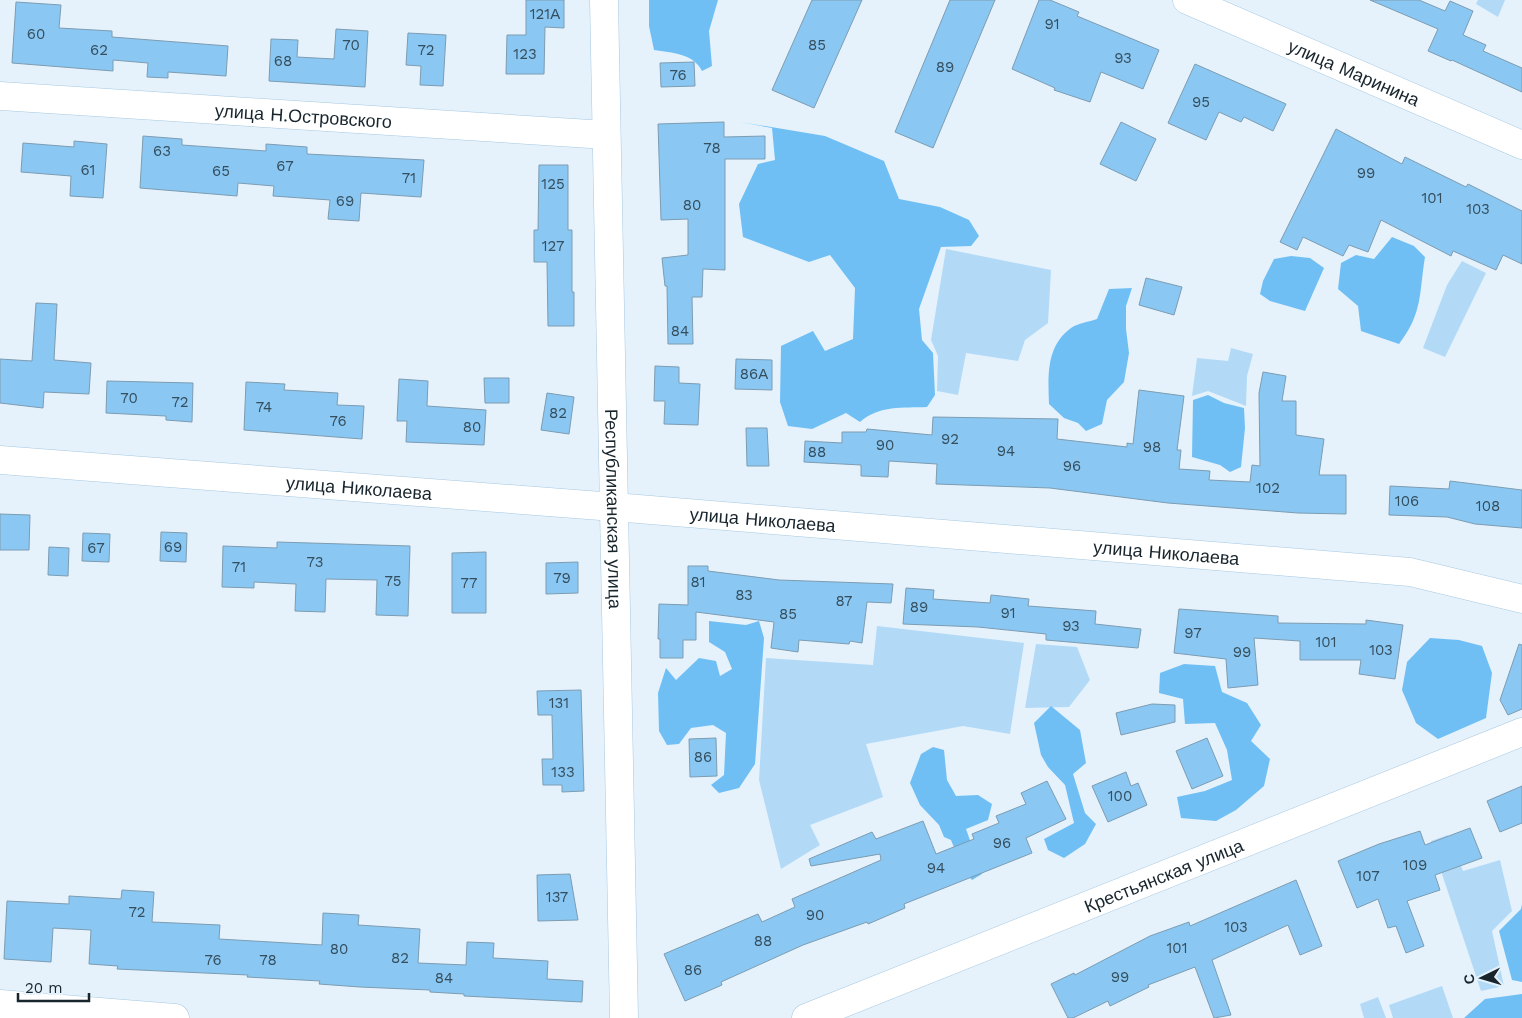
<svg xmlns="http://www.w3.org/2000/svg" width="1522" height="1018" font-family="'Work Sans',sans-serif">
<rect width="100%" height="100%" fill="#e5f2fc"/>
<path fill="#b2daf7" d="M 1478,0 L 1505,0 L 1498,17 L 1476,4 Z
M 946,249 L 1051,270 L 1048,323 L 1025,340 L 1018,361 L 966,353 L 958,395 L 937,391 L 938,356 L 931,340 Z
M 1462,261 L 1486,273 L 1445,357 L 1423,348 L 1447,285 Z
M 1231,348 L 1253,354 L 1247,376 L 1246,406 L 1208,391 L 1192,396 L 1197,358 L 1228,361 Z
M 877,626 L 1024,643 L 1010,734 L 963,726 L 866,744 L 883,797 L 810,825 L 820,845 L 781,869 L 759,780 L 766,658 L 873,665 Z
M 1036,644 L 1077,647 L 1090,680 L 1069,707 L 1025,708 Z
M 1448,835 L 1463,871 L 1500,860 L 1512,911 L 1492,931 L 1504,986 L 1481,991 L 1431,841 Z
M 1442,986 L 1453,1018 L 1393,1018 L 1389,1005 Z
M 1378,997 L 1386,1018 L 1364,1018 L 1360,1004 Z"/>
<path fill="#6fbff4" d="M 649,0 L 718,0 L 709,31 L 712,66 L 702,71 C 693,53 672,53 654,50 L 649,26 Z
M 740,122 L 825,136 L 884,161 L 899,199 L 940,207 L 969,220 L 979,236 L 971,246 L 941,247 L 919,309 L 922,340 L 933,353 L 935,395 L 927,407 C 903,408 879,405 860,422 L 846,413 L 812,429 L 788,426 L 780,402 L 781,346 L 813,331 L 825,351 L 853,339 L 855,288 L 830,255 L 809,262 L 743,237 L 739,204 L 758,164 L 775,160 L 772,128 Z
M 1392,237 L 1414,246 L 1425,257 C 1419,293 1423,313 1399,344 L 1361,331 L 1358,306 L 1338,289 L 1341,263 L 1356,255 L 1374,259 Z
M 1291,256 L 1310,258 L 1324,268 L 1305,311 L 1270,301 L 1260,294 L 1263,281 L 1274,259 Z
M 1132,288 L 1126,306 L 1126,329 L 1129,353 L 1124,382 L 1107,400 L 1102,424 L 1086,431 L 1078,423 L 1064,418 L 1049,404 C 1048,376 1046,346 1071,328 C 1078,323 1089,322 1097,319 L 1109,289 Z
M 1208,395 L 1224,403 L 1244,408 L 1245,428 L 1241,467 L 1230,472 L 1220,465 L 1192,457 L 1193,400 Z
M 709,621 L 746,625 L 759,621 L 764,638 L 755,764 L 739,788 L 719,793 L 711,785 L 724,775 L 726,733 L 713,725 L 691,728 L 679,744 L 667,745 L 659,731 L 658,693 L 666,668 L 676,680 L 699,658 L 716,661 L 720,676 L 732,669 L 725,652 L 709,642 Z
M 1430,638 L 1459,640 L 1482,646 L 1492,673 L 1486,718 L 1438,739 L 1416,723 L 1402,690 L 1407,662 Z
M 1184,664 L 1215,666 L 1222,692 L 1247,703 L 1261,725 L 1251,741 L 1270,759 L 1264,786 L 1236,810 L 1216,821 L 1181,818 L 1177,797 L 1205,791 L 1232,780 L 1227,750 L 1215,723 L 1185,724 L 1183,699 L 1159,693 L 1160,673 Z
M 1051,706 L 1080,730 L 1086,763 L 1073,774 L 1085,813 L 1096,824 L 1085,844 L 1064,858 L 1048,850 L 1044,839 L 1074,823 L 1065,785 L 1048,767 L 1041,755 L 1034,723 Z
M 933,747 L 944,750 L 947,780 L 956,796 L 978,795 L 992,804 L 988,820 L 966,829 L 982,874 L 972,880 L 963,870 L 951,840 L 944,837 L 939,825 L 920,805 L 910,783 L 921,754 Z
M 1522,904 L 1522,982 L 1512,980 L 1499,931 L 1521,909 Z
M 1522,994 L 1522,1018 L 1464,1018 L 1485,999 Z"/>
<path fill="#8ac8f3" stroke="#7c9cb2" d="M 526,0 L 564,0 L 564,28 L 545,27 L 544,74 L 506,74 L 507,35 L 526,35 Z
M 812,0 L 862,0 L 814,108 L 772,90 Z
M 950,0 L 995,0 L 933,148 L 895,132 Z
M 1039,0 L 1050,0 L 1079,12 L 1077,16 L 1159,50 L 1143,89 L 1101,72 L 1090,102 L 1054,90 L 1055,88 L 1012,69 Z
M 1370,0 L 1419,0 L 1445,11 L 1450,1 L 1473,11 L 1463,35 L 1486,45 L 1483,51 L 1522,68 L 1522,92 L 1452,60 L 1451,61 L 1428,51 L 1438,29 Z
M 16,2 L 61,5 L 59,28 L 112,31 L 112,37 L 228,46 L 226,76 L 168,72 L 168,78 L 147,77 L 148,63 L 113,60 L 113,71 L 12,63 Z
M 336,29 L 368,31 L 365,87 L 269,81 L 271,39 L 298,40 L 297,57 L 334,59 Z
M 408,33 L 446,35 L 443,86 L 420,85 L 421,66 L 406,65 Z
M 694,62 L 695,86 L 661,87 L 660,63 Z
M 1195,64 L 1286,104 L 1273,131 L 1244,117 L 1241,122 L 1219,112 L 1206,140 L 1168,123 Z
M 724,122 L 724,137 L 765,136 L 765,159 L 725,159 L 725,270 L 703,269 L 702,297 L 692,297 L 693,344 L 668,344 L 667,286 L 665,286 L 662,258 L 688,255 L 688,219 L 661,220 L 658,124 Z
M 1121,122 L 1156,139 L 1136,181 L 1100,164 Z
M 1336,129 L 1402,164 L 1405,157 L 1466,187 L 1468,184 L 1522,211 L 1522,264 L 1503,255 L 1496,270 L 1453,251 L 1451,256 L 1381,220 L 1368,252 L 1349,245 L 1343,256 L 1303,237 L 1297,250 L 1280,242 Z
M 143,136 L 182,139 L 182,145 L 266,151 L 266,144 L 307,147 L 307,154 L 424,160 L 421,197 L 361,193 L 359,221 L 328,219 L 330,200 L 273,196 L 274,186 L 238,183 L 237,196 L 140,188 Z
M 74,141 L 107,144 L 103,198 L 70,196 L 71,176 L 21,172 L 23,143 L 74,147 Z
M 539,165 L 568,165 L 568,230 L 572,230 L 572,292 L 574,292 L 574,326 L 548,326 L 547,262 L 534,262 L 534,230 L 538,230 Z
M 1146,278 L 1182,287 L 1174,315 L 1139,305 Z
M 36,303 L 57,304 L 54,360 L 91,363 L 89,394 L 44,392 L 43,408 L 0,403 L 0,359 L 32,361 Z
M 736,359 L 772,360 L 772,390 L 735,389 Z
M 655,366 L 679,367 L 679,383 L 700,384 L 698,425 L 664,424 L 665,401 L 654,401 Z
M 1263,372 L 1286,376 L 1282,401 L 1296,401 L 1296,435 L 1324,439 L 1319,475 L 1346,475 L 1346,514 L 1298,513 L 1168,503 L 1050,488 L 936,484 L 937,464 L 889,461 L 888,477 L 861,476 L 861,465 L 804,462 L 805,441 L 842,443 L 842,432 L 866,432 L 867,429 L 932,435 L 933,417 L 1058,419 L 1057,439 L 1127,447 L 1127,443 L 1133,444 L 1139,390 L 1184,396 L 1177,450 L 1181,450 L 1179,469 L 1210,471 L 1209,480 L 1250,482 L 1252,465 L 1260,466 L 1259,393 Z
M 484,378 L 509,378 L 509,403 L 485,403 Z
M 399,379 L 428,381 L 427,406 L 486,410 L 484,445 L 406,442 L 407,421 L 397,421 Z
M 107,381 L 193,383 L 192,422 L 166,420 L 166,416 L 106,413 Z
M 246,382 L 285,384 L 284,390 L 338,393 L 337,405 L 364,406 L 362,439 L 244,430 Z
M 547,393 L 574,397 L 569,434 L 541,430 Z
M 746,428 L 767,428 L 769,466 L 747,466 Z
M 1450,481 L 1522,490 L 1522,528 L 1475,524 L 1447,517 L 1389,515 L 1390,486 L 1449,489 Z
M 0,514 L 30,515 L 29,550 L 0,550 Z
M 161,532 L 187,533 L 186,562 L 160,561 Z
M 83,533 L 110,534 L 109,562 L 82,561 Z
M 277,542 L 410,546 L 408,616 L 376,615 L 377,580 L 326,579 L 325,612 L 295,611 L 296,584 L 254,582 L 254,588 L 222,587 L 223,546 L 277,548 Z
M 49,547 L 69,548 L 68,576 L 48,575 Z
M 486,552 L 486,613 L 452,613 L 452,553 Z
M 578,562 L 578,593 L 546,594 L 546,563 Z
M 688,566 L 708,566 L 708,571 L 779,580 L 893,584 L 891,603 L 867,602 L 862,643 L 850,641 L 849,644 L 799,640 L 798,652 L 771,648 L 774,622 L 696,612 L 696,640 L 683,640 L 683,658 L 660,658 L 660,639 L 658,639 L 659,604 L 688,605 Z
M 906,588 L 934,590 L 933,599 L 990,603 L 991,595 L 1029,599 L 1028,606 L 1096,611 L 1095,624 L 1141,629 L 1138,648 L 1046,640 L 1046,634 L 978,627 L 903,624 Z
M 1179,609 L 1278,616 L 1278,623 L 1366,624 L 1366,620 L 1403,625 L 1395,679 L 1359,674 L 1361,660 L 1300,660 L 1300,641 L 1254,638 L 1258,685 L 1228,688 L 1226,659 L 1174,653 Z
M 1519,644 L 1522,645 L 1522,709 L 1508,715 L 1500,700 Z
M 581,690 L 584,791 L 562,792 L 562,785 L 543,785 L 542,759 L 553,759 L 552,715 L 538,715 L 537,691 Z
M 1152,704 L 1175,705 L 1175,722 L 1121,735 L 1116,713 Z
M 716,738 L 717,776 L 690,777 L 689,739 Z
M 1207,738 L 1223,776 L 1192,789 L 1176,751 Z
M 1126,772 L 1131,786 L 1138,783 L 1147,805 L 1108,822 L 1092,786 Z
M 1047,781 L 1066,819 L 1026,838 L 1032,853 L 904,904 L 905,908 L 868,924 L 867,922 L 803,945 L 721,982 L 722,985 L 685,1001 L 664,954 L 758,914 L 762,922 L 795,907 L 792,899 L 881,860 L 880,854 L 811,866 L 809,859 L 872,832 L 876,839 L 923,821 L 936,854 L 974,839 L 972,834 L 999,823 L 996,816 L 1026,804 L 1021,793 Z
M 1522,786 L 1522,823 L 1500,832 L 1487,801 Z
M 1470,828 L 1482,858 L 1435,875 L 1440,890 L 1407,901 L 1424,946 L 1406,953 L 1396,926 L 1388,928 L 1378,899 L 1357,908 L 1338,861 L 1379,844 L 1420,831 L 1425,845 Z
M 570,874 L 578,920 L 538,921 L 537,875 Z
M 1296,880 L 1322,946 L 1300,955 L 1288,925 L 1212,960 L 1231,1015 L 1214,1018 L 1195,967 L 1148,985 L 1149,987 L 1110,1006 L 1108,1001 L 1073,1018 L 1068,1018 L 1051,984 L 1074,973 L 1075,975 L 1150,936 L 1189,922 L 1190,926 Z
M 122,890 L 154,892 L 152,922 L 220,925 L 219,939 L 322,945 L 323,913 L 359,915 L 358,925 L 420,929 L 418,963 L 466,965 L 467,942 L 494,943 L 493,958 L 548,961 L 547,979 L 583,981 L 582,1002 L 464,996 L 464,994 L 430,992 L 430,990 L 360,987 L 319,984 L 320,981 L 247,977 L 248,975 L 117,969 L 118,966 L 89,964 L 91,930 L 53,928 L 51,962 L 4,959 L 7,901 L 69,904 L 69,896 L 121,899 Z"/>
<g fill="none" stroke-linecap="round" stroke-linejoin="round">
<g stroke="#a7c8e0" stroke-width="29">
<g id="minor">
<path id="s1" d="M 604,0 L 624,1018"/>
<path id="s2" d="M 1187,0 L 1522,145"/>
<path id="s3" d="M 0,96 L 606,135"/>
<path id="s4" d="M 0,460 L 614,507 L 1410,572 L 1522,599"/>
<path d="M 0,1004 L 175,1018"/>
<path id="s5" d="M 806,1018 L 1522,732"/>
</g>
</g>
<use href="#minor" stroke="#fff" stroke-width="28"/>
</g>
<g text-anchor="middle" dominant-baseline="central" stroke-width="4" stroke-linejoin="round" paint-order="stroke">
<g font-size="15" fill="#344e5e">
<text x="545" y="14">121А</text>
<text x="1052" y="24">91</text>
<text x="36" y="34">60</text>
<text x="351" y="45">70</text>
<text x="817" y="45">85</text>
<text x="99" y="50">62</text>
<text x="426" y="50">72</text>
<text x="525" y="54">123</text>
<text x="1123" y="58">93</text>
<text x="283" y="61">68</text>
<text x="945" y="67">89</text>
<text x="678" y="75">76</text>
<text x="1201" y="102">95</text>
<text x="712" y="148">78</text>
<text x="162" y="151">63</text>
<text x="285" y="166">67</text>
<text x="88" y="170">61</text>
<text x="221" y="171">65</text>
<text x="1366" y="173">99</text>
<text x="409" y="178">71</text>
<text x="553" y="184">125</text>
<text x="1432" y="198">101</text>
<text x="345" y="201">69</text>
<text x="692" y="205">80</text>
<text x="1478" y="209">103</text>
<text x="553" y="246">127</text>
<text x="680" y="331">84</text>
<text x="754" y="374">86А</text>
<text x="129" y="398">70</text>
<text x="180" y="402">72</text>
<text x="264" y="407">74</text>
<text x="558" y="413">82</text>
<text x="338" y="421">76</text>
<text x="472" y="427">80</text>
<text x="950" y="439">92</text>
<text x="885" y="445">90</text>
<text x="1152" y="447">98</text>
<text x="1006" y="451">94</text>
<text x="817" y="452">88</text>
<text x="1072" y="466">96</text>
<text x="1268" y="488">102</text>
<text x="1407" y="501">106</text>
<text x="1488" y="506">108</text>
<text x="173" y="547">69</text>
<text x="96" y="548">67</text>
<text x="315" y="562">73</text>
<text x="239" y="567">71</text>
<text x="562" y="578">79</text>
<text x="393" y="581">75</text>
<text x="698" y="582">81</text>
<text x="469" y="583">77</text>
<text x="744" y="595">83</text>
<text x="844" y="601">87</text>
<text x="919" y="607">89</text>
<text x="1008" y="613">91</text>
<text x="788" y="614">85</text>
<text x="1071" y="626">93</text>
<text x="1193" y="633">97</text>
<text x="1326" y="642">101</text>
<text x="1381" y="650">103</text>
<text x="1242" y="652">99</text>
<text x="559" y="703">131</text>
<text x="703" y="757">86</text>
<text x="563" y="772">133</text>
<text x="1120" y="796">100</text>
<text x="1002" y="843">96</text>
<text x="1415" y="865">109</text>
<text x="936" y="868">94</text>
<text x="1368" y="876">107</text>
<text x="557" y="897">137</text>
<text x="137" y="912">72</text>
<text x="815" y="915">90</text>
<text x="1236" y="927">103</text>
<text x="763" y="941">88</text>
<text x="1177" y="948">101</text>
<text x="339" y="949">80</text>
<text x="400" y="958">82</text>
<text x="213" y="960">76</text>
<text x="268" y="960">78</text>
<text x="693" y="970">86</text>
<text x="1120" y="977">99</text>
<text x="444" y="978">84</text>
</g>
<g font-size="18" fill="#18252d" stroke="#e5f2fc">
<text stroke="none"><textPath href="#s2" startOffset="182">улица Маринина</textPath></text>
<text stroke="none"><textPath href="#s3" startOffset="304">улица Н.Островского</textPath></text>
<text stroke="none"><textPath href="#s4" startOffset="360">улица Николаева</textPath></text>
<text stroke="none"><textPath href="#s1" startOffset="509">Республиканская улица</textPath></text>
<text stroke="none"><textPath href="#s4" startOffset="765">улица Николаева</textPath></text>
<text stroke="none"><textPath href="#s4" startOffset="1170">улица Николаева</textPath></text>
<text stroke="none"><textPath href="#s5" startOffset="385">Крестьянская улица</textPath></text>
</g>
</g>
<g transform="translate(1482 978) rotate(265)" stroke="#e5f2fc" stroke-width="4" paint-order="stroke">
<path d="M0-4L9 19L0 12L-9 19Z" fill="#18252d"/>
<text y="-8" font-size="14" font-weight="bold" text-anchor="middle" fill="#18252d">С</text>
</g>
<path d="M18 993v8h71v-8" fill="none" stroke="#18252d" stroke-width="2.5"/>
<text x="25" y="993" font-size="15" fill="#18252d" stroke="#e5f2fc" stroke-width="4" paint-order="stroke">20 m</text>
</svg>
